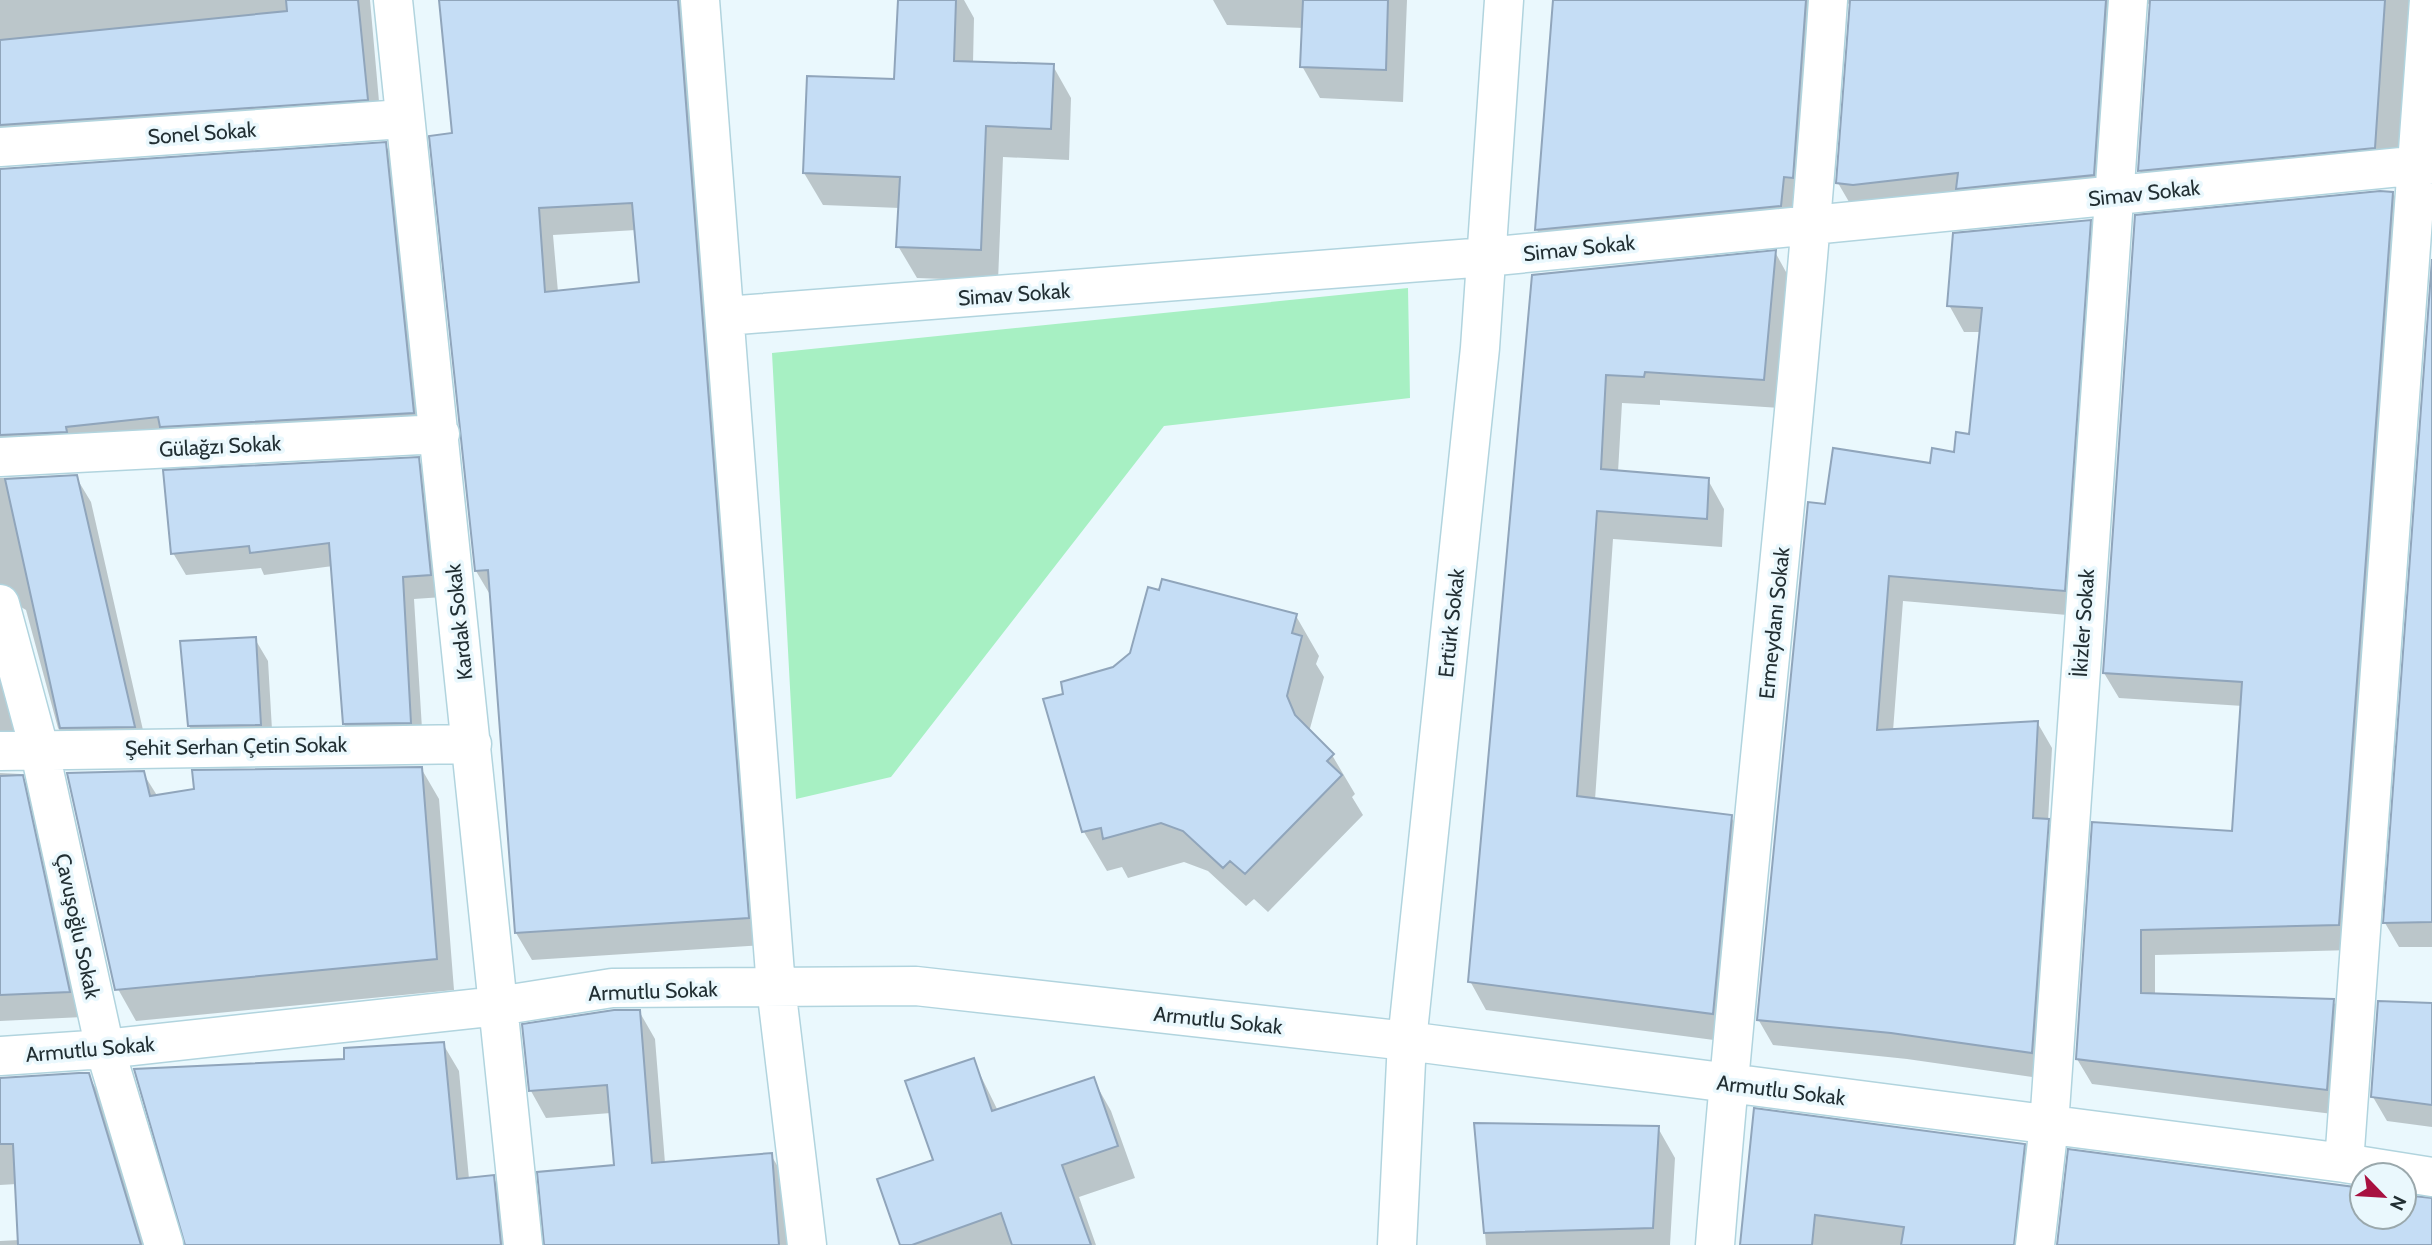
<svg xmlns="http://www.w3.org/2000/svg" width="2432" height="1245" font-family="Cabin,sans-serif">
<rect width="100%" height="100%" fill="#eaf8fd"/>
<path fill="#a7f0c3" d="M 1408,288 L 1410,398 L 1164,426 L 891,777 L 796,799 L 772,353 Z"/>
<path fill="#0003" fill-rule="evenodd" d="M 0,0 L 370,0 L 381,124 L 0,156 Z
M 441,0 L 696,0 L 764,945 L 532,960 L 516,933 L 492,598 L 476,571 L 454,134 ZM 636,230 L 640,283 L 558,292 L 553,235 Z
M 900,0 L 964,0 L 974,18 L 973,63 L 1053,66 L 1071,98 L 1069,160 L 1003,157 L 998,281 L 917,278 L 898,246 L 900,208 L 823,205 L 804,173 L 896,81 Z
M 1213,0 L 1407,0 L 1403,102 L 1320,98 L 1302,66 L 1304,28 L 1227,25 Z
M 1555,0 L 2432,0 L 2410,170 L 2154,195 L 2140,171 L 2151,5 L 2144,2 L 2107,200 L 1852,207 L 1838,183 L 1851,5 L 1845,2 L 1793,230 L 1551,254 L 1537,230 Z
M 385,144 L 399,169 L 427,438 L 0,466 L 0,170 Z
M 2392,192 L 2407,217 L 2353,950 L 2155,955 L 2155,995 L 2333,1001 L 2348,1026 L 2341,1115 L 2092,1084 L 2077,1059 L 2094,824 L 2234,833 L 2243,706 L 2119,698 L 2104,673 L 2136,217 Z
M 2090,221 L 2105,247 L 2079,616 L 1903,601 L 1893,731 L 2037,722 L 2052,748 L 2048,822 L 2063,847 L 2046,1079 L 1907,1059 L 1773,1045 L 1758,1019 L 1827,505 L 1955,454 L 1971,436 L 1981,332 L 1964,332 L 1949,305 Z
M 1775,252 L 1791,281 L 1780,408 L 1660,400 L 1660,405 L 1622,403 L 1618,472 L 1708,480 L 1724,509 L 1722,547 L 1613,539 L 1595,800 L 1731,817 L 1748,845 L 1729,1042 L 1486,1010 L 1470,981 L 1533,276 Z
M 2432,283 L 2432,947 L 2399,947 L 2385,923 Z
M 418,459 L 431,481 L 443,597 L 414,599 L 423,745 L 357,746 L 344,724 L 333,566 L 264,575 L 261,568 L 186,575 L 173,553 Z
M 76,477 L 91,502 L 148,752 L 73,753 L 58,728 L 26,610 L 21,607 L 0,613 L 0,478 Z
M 1296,616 L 1319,656 L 1316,664 L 1324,677 L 1309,732 L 1332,755 L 1355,794 L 1352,797 L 1363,815 L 1268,912 L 1254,899 L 1246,906 L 1208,871 L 1184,862 L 1128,878 L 1122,867 L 1107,871 L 1084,832 L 1046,700 Z
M 255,639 L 268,661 L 273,747 L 202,748 L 189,726 Z
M 0,665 L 24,754 L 0,760 Z
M 421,768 L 439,799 L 454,990 L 136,1021 L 118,989 L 143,773 L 158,797 Z
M 0,773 L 21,774 L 36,800 L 83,1017 L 0,1021 Z
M 2432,1005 L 2432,1127 L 2387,1121 L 2373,1097 Z
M 639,1011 L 655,1039 L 665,1163 L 771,1155 L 787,1182 L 791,1245 L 546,1245 L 616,1167 L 611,1113 L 546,1118 L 531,1091 Z
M 443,1044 L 459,1071 L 469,1179 L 493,1177 L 509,1204 L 513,1245 L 187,1245 L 346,1060 Z
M 973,1060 L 998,1111 L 1093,1079 L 1111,1111 L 1135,1178 L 1079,1197 L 1096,1245 L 902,1245 Z
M 88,1075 L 104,1102 L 147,1245 L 0,1245 L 0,1241 L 20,1240 L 17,1184 L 0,1185 L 0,1079 Z
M 1756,1110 L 2024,1145 L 2041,1174 L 2033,1245 L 1742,1245 Z
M 1476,1125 L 1658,1128 L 1675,1158 L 1670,1245 L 1486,1245 Z"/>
<path fill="#c5ddf5" stroke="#90a5bb" stroke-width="2" fill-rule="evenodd" d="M 286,0 L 358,0 L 368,100 L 0,125 L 0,40 L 287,11 Z
M 439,0 L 678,0 L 749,918 L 515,933 L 488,570 L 475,571 L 429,136 L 452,133 ZM 632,203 L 639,282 L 545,292 L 539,208 Z
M 898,0 L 956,0 L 954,61 L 1054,64 L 1051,129 L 986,126 L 981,250 L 896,247 L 900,177 L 803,173 L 807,76 L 894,79 Z
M 1303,0 L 1388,0 L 1386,70 L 1300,67 Z
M 1553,0 L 1806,0 L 1793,178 L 1784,177 L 1781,206 L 1535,230 Z
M 1850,0 L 2106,0 L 2094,175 L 1956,189 L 1958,173 L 1853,185 L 1836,183 Z
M 2150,0 L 2385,0 L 2375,148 L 2138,171 Z
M 386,142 L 414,413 L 160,427 L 158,417 L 66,427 L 67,432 L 0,435 L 0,169 Z
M 2380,191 L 2393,192 L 2339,925 L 2141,930 L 2141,993 L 2334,999 L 2327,1090 L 2076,1059 L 2092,822 L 2232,831 L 2242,682 L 2103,673 L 2135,215 Z
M 2091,220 L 2065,591 L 1889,576 L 1877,730 L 2038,721 L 2033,818 L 2049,819 L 2032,1053 L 1891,1033 L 1757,1020 L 1808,502 L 1825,504 L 1833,448 L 1930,463 L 1932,448 L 1954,452 L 1956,432 L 1969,434 L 1982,308 L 1947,306 L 1953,233 Z
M 1776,250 L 1764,380 L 1645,372 L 1644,377 L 1606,375 L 1601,469 L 1709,478 L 1707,519 L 1597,511 L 1577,796 L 1732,815 L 1713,1014 L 1468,982 L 1532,275 Z
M 2432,259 L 2432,922 L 2383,923 Z
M 419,457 L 431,575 L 403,577 L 411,723 L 343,724 L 329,543 L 250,553 L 249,546 L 171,554 L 163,470 Z
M 77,475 L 135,727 L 60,728 L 5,479 Z
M 1162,579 L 1297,614 L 1292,633 L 1302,636 L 1287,696 L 1295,715 L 1334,754 L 1327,761 L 1342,775 L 1245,874 L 1230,861 L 1223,868 L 1183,831 L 1161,823 L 1103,839 L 1101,828 L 1082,832 L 1043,699 L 1063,694 L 1061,682 L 1113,667 L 1130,653 L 1148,587 L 1159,590 Z
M 256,637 L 261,725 L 188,726 L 180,641 Z
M 422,767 L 437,959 L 115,990 L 67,773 L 144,771 L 150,796 L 194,789 L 192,770 Z
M 23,775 L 70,992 L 0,995 L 0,776 Z
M 2378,1001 L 2432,1003 L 2432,1105 L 2371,1097 Z
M 614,1010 L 640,1010 L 652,1163 L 772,1153 L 779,1245 L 544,1245 L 537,1172 L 614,1165 L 607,1085 L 529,1091 L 522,1024 Z
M 444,1042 L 457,1179 L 494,1175 L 501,1245 L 185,1245 L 134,1069 L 344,1059 L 344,1048 Z
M 974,1058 L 992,1111 L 1094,1077 L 1118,1146 L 1062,1165 L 1091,1245 L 1012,1245 L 1001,1213 L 912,1245 L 900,1245 L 877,1179 L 933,1160 L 905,1081 Z
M 79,1073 L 89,1073 L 141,1245 L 18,1245 L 13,1144 L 0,1144 L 0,1078 Z
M 1754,1108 L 2025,1144 L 2014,1245 L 1901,1245 L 1904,1227 L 1815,1215 L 1812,1245 L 1740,1245 Z
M 1474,1123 L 1659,1126 L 1653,1228 L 1484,1233 Z
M 2068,1149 L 2362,1188 L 2362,1217 L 2404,1217 L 2404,1195 L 2432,1198 L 2432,1245 L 2057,1245 Z"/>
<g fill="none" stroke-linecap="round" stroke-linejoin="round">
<g stroke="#b1d4de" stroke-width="41">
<path id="minor" d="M 393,0 L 523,1245
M 700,0 L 776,987 L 807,1245
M 0,147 L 403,119
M 725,316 L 1486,257 L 2432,164
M 0,457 L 440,434
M 0,604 L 39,748 L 105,1049 L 164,1245
M 0,751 L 472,744
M 0,1056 L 105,1049 L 498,1006 L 612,988 L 916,986 L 1407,1041 L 2344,1163 L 2432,1177
M 2344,1163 L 2429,0
M 1397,1245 L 1407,1041 L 1480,348 L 1504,0
M 1715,1245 C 1748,830 1800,416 1828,0
M 2035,1245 L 2049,1125 L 2128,0"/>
</g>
<use href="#minor" stroke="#fff" stroke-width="38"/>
</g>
<g text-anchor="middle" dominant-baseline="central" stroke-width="7" stroke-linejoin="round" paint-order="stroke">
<g font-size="21" fill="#222f33" stroke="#eaf8fd">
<text transform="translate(202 133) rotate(-4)">Sonel Sokak</text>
<text transform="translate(2144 193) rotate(-6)">Simav Sokak</text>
<text transform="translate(1579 248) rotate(-6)">Simav Sokak</text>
<text transform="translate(1014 294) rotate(-4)">Simav Sokak</text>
<text transform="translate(220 446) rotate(-3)">Gülağzı Sokak</text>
<text transform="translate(459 622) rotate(-96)">Kardak Sokak</text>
<text transform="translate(1451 623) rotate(-84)">Ertürk Sokak</text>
<text transform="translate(1774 623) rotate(-84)">Ermeydanı Sokak</text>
<text transform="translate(2083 623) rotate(-86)">İkizler Sokak</text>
<text transform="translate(236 746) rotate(-1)">Şehit Serhan Çetin Sokak</text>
<text transform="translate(78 926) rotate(78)">Çavuşoğlu Sokak</text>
<text transform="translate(653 991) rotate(-2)">Armutlu Sokak</text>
<text transform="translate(1218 1020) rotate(6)">Armutlu Sokak</text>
<text transform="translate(90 1049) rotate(-5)">Armutlu Sokak</text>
<text transform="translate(1781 1090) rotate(7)">Armutlu Sokak</text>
</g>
</g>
<g transform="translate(2383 1196) rotate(115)"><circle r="33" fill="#eaf8fd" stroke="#9aa8ac" stroke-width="2"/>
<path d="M0-5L12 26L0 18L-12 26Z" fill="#a81140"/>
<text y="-10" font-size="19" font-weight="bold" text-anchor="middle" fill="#222f33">N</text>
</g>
</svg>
